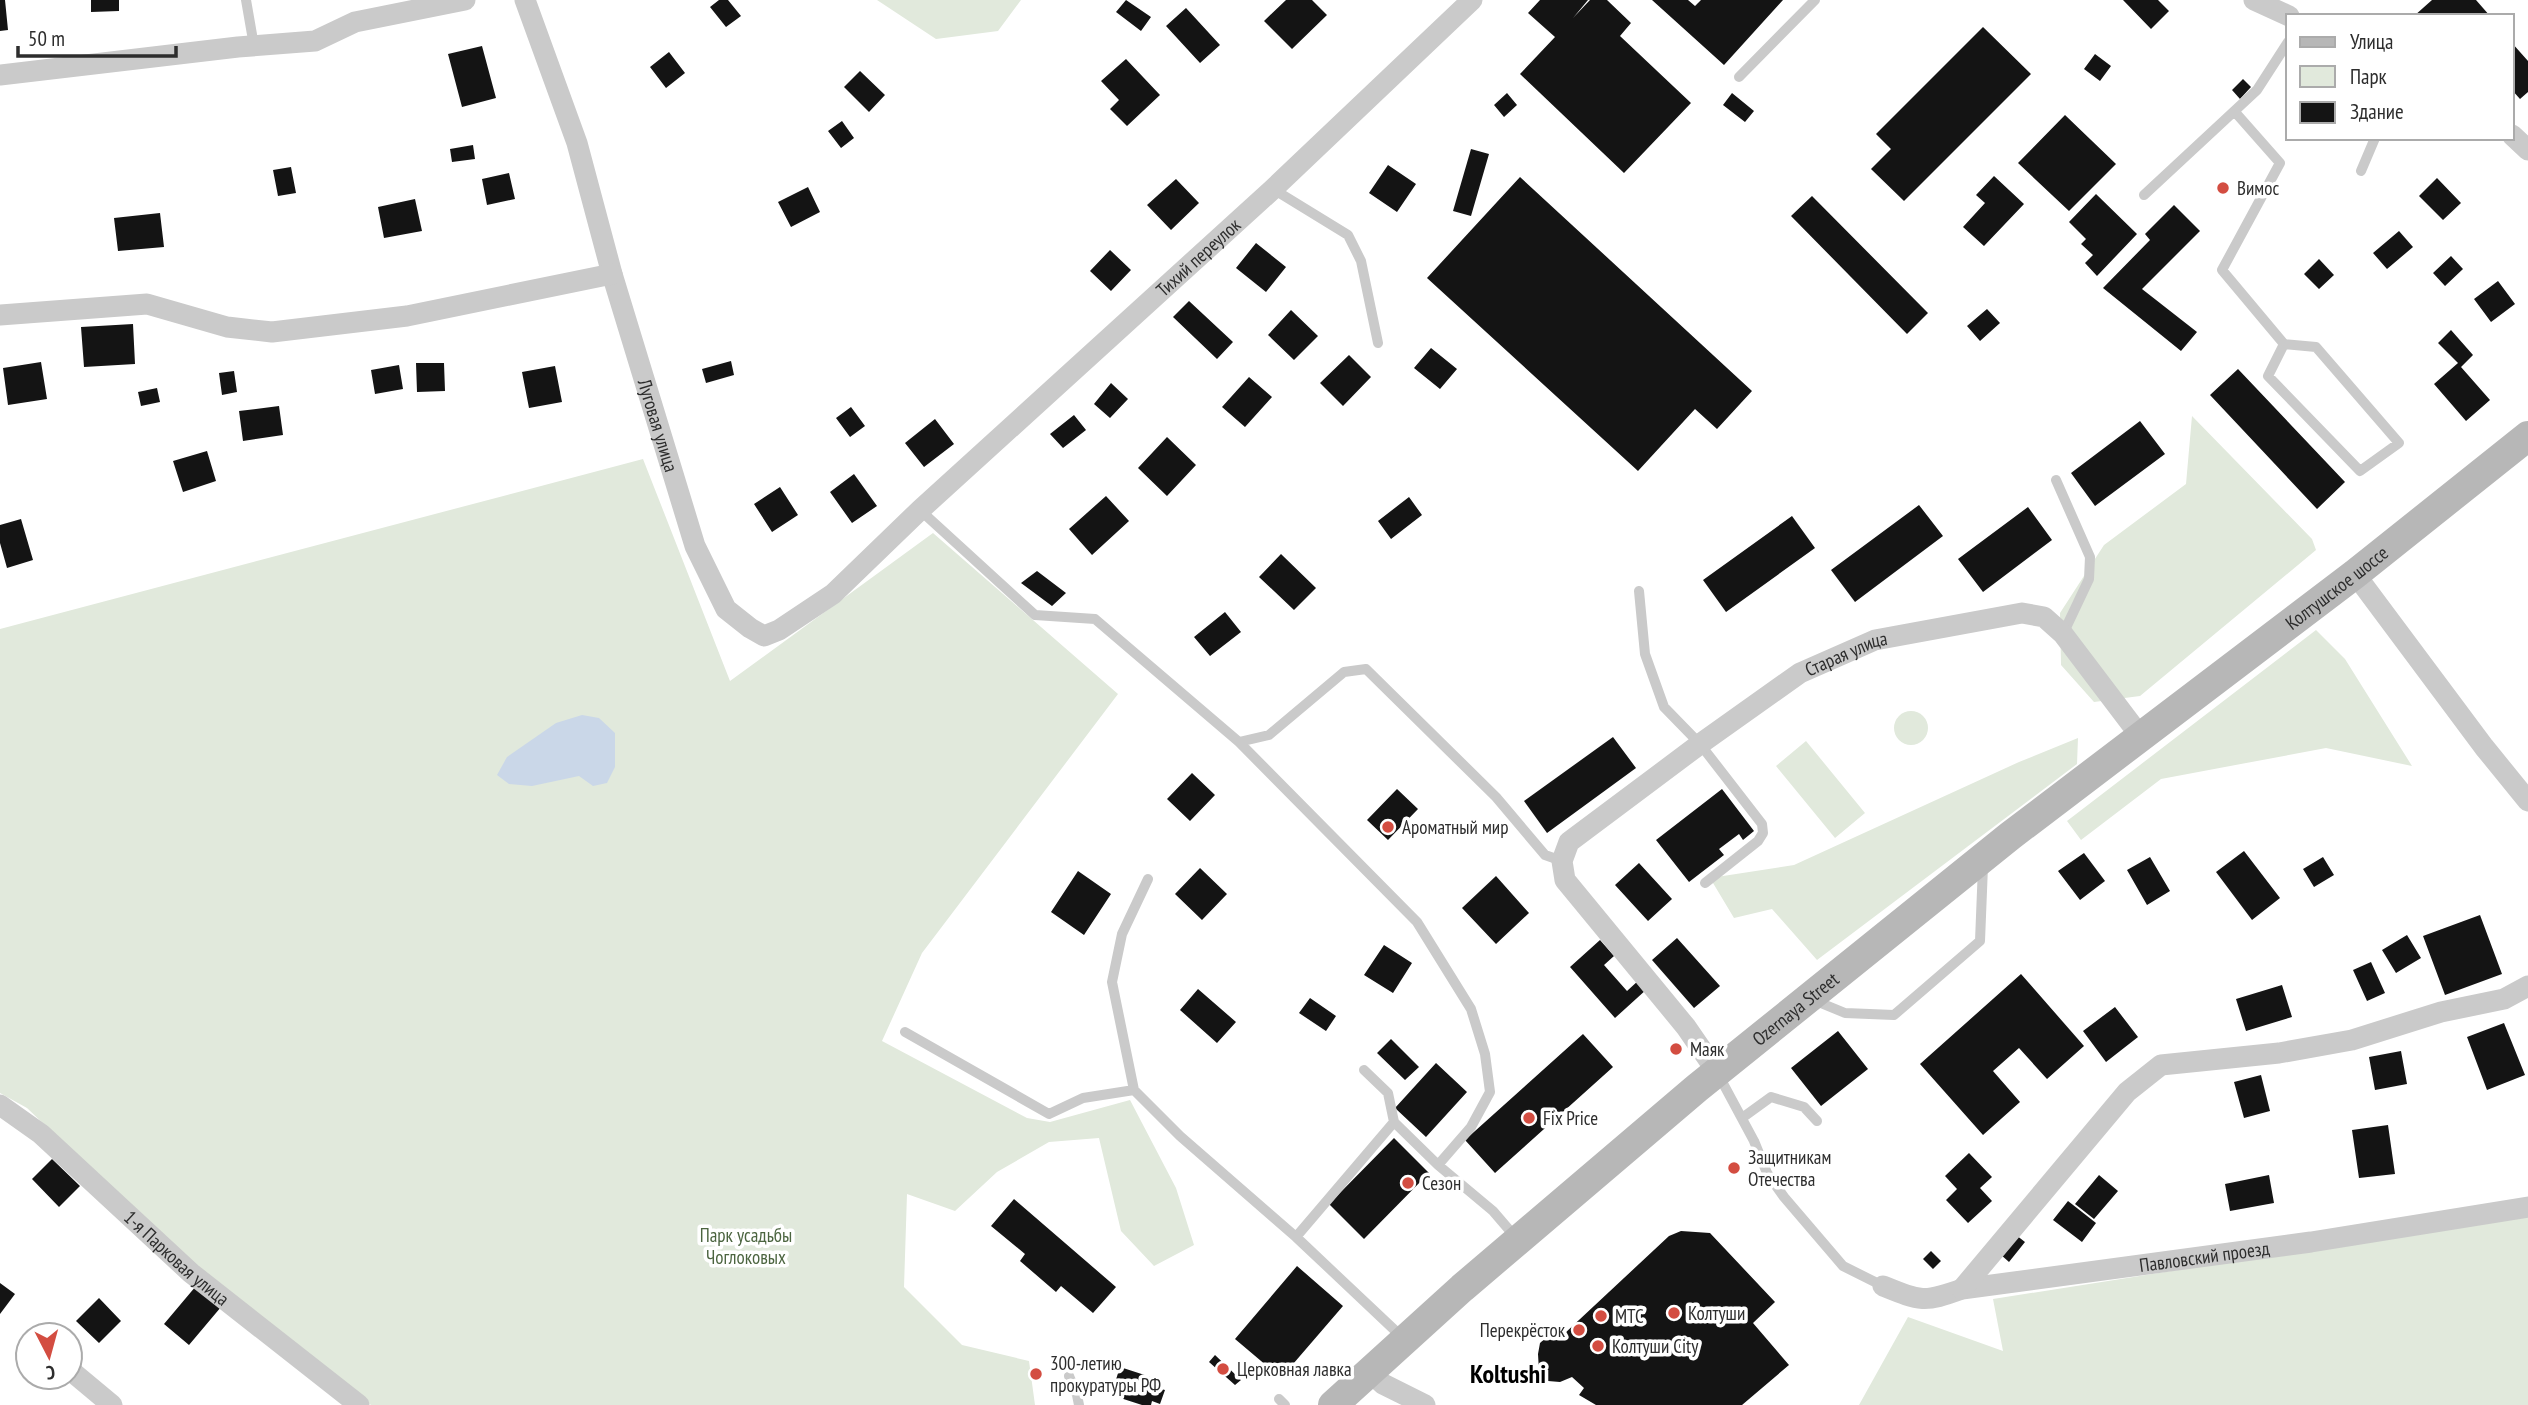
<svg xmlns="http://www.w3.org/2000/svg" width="2528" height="1405" font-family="'PT Sans Narrow',sans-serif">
<rect width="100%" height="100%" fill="#fff"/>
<path fill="#e1e9dc" d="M 877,0 L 1021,0 L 998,31 L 936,39 Z
M 2192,416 L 2312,539 L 2316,550 L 2140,696 L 2094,702 L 2061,665 L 2060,613 L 2104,545 L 2186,484 Z
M 643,459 L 730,681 L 933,533 L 1118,694 L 922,953 L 882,1041 L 1027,1118 L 1050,1122 L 1130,1100 L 1176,1188 L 1194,1245 L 1154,1266 L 1121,1231 L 1099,1138 L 1049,1142 L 997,1172 L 955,1211 L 907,1194 L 904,1287 L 962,1345 L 1029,1361 L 1035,1405 L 371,1405 L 171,1246 L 27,1108 L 0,1093 L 0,629 Z
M 2316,630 L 2345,659 L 2412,766 L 2326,748 L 2161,779 L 2081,840 L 2067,821 Z
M1894 728a17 17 0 1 1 34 0a17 17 0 1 1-34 0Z
M 2078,738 L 2077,764 L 1817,960 L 1772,909 L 1734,918 L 1710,878 L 1794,865 L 2019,762 Z
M 1806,741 L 1865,813 L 1835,838 L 1776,766 Z
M 2528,1215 L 2528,1405 L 1859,1405 L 1908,1317 L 2003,1351 L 1993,1299 Z"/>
<path fill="#cad7e8" d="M 582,715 L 599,718 L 615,733 L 615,767 L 607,783 L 593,786 L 579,776 L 532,786 L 509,784 L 497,775 L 507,757 L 556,723 Z"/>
<path fill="#141414" d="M 0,0 L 5,0 L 8,30 L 0,31 Z
M 91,0 L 119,0 L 119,11 L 91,12 Z
M 719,0 L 728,0 L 741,16 L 726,27 L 710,7 Z
M 1126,0 L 1151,17 L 1141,31 L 1116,12 Z
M 1286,0 L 1312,0 L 1327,15 L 1292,49 L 1264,21 Z
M 1540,0 L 1588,0 L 1573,18 L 1590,0 L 1607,0 L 1631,23 L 1620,36 L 1691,103 L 1624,173 L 1520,74 L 1555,37 L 1528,13 Z
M 1652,0 L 1688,0 L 1695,6 L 1701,0 L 1783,0 L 1724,65 Z
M 2123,0 L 2158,0 L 2169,11 L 2151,29 Z
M 2432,0 L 2476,0 L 2490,16 L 2414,16 Z
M 1186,8 L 1220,45 L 1200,63 L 1166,26 Z
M 1983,27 L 2031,74 L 1904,201 L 1871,169 L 1891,149 L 1876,134 Z
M 2512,43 L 2528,61 L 2528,92 L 2520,99 L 2512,90 Z
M 482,46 L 496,98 L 462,107 L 448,54 Z
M 669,52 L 685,73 L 666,88 L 650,67 Z
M 2095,54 L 2111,66 L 2100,81 L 2084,69 Z
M 1126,59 L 1160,95 L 1127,126 L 1110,109 L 1119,100 L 1101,81 Z
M 860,71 L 885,95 L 869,112 L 844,87 Z
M 2243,79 L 2251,87 L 2240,99 L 2232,90 Z
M 1507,93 L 1517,105 L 1504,117 L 1494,105 Z
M 1732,93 L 1754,111 L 1745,122 L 1723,105 Z
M 2065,115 L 2116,164 L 2069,211 L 2018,163 Z
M 842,121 L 854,138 L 841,148 L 828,131 Z
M 473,145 L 475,159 L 452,162 L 450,149 Z
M 1471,149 L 1489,154 L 1471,216 L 1453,211 Z
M 1388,165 L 1416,184 L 1397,212 L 1369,193 Z
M 291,167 L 296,193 L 278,196 L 273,170 Z
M 509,173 L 515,199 L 487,205 L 482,179 Z
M 1994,176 L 2024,204 L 1984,246 L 1963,227 L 1985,203 L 1976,195 Z
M 1520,177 L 1752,391 L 1717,429 L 1695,409 L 1638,471 L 1427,278 Z
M 2437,178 L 2461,203 L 2443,220 L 2419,196 Z
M 1176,179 L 1199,203 L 1171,230 L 1147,205 Z
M 808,187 L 820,212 L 791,227 L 778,202 Z
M 2096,194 L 2137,234 L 2097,276 L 2085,263 L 2093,255 L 2081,244 L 2086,239 L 2069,222 Z
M 1812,196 L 1928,313 L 1907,334 L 1791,216 Z
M 415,199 L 422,231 L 384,238 L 378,207 Z
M 2174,205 L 2200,231 L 2142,289 L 2197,332 L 2181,351 L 2103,288 L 2150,240 L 2145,234 Z
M 160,213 L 164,247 L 118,251 L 114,218 Z
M 2399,231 L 2413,247 L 2387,269 L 2373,253 Z
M 1256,243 L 1286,267 L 1266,292 L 1236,268 Z
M 1110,250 L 1131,270 L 1111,291 L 1090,271 Z
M 2451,256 L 2463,269 L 2445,286 L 2433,273 Z
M 2319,259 L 2334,275 L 2319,289 L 2304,274 Z
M 2498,281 L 2515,304 L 2491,322 L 2474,299 Z
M 1189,301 L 1233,342 L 1217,359 L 1173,317 Z
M 1987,309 L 2000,323 L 1980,341 L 1967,326 Z
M 1291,310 L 1318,336 L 1294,360 L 1268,335 Z
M 133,324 L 135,364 L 84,367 L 81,327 Z
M 2451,330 L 2473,355 L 2461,367 L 2490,400 L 2466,421 L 2434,384 L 2458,363 L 2438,343 Z
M 1431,348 L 1457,369 L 1440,389 L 1414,368 Z
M 1349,355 L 1371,377 L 1343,406 L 1320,383 Z
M 731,361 L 734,375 L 706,383 L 702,369 Z
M 41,362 L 47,399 L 8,405 L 3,368 Z
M 416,363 L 444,363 L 445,391 L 417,392 Z
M 399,365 L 403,389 L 375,394 L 371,370 Z
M 555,366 L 562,402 L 529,408 L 522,372 Z
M 2238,369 L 2345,482 L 2317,509 L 2210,395 Z
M 234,371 L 237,392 L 222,395 L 219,373 Z
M 1249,377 L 1272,397 L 1245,427 L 1222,407 Z
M 1111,383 L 1128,399 L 1110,418 L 1094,404 Z
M 157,388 L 160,402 L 141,406 L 138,392 Z
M 279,406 L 283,435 L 243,441 L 239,411 Z
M 851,407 L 865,426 L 850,437 L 836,418 Z
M 1074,415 L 1086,430 L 1063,448 L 1050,434 Z
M 935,419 L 954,444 L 924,467 L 905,443 Z
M 2140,421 L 2165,454 L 2095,506 L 2071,473 Z
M 1167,437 L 1196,465 L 1167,496 L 1138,468 Z
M 207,451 L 216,481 L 183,492 L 173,461 Z
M 854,474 L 877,506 L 852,523 L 830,492 Z
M 780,487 L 798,515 L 772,532 L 754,504 Z
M 1106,496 L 1129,521 L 1092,555 L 1069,529 Z
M 1409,497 L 1422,515 L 1391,539 L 1378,521 Z
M 1919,505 L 1943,536 L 1855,602 L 1831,570 Z
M 2028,507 L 2052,540 L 1983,592 L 1958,559 Z
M 1792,516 L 1815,548 L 1726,612 L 1703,580 Z
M 21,519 L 33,560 L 7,568 L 0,543 L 0,525 Z
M 1281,554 L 1316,588 L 1294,610 L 1259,577 Z
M 1037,571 L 1066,593 L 1052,606 L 1021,583 Z
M 1225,612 L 1241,632 L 1210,656 L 1194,637 Z
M 1613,737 L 1636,768 L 1547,833 L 1524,801 Z
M 1192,773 L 1215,795 L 1190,821 L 1167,799 Z
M 1397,789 L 1418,809 L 1388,840 L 1367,820 Z
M 1722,789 L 1754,831 L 1743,840 L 1739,834 L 1719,849 L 1724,855 L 1689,882 L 1656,840 Z
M 2244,851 L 2280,898 L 2252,920 L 2216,872 Z
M 2084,853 L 2105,881 L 2080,900 L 2058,871 Z
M 2150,857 L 2170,891 L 2147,905 L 2127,870 Z
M 2323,857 L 2334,875 L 2314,887 L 2303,869 Z
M 1639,863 L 1672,899 L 1648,921 L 1615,885 Z
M 1200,868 L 1227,894 L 1202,920 L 1175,894 Z
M 1078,871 L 1111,894 L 1084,935 L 1051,912 Z
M 1496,876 L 1529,913 L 1496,944 L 1462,908 Z
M 2480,915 L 2502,974 L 2445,995 L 2423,936 Z
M 2407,935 L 2421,958 L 2396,973 L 2382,950 Z
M 1677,938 L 1720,986 L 1694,1008 L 1652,960 Z
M 1600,940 L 1614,956 L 1604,965 L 1627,991 L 1639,980 L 1647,989 L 1615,1018 L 1570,967 Z
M 1384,945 L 1412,963 L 1393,993 L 1364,975 Z
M 2371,962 L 2385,993 L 2367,1001 L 2353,970 Z
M 2021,974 L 2084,1046 L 2047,1079 L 2019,1048 L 1993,1071 L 2020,1102 L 1983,1135 L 1920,1064 Z
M 2282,985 L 2292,1017 L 2246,1031 L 2236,999 Z
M 1198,989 L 1236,1022 L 1217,1043 L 1180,1010 Z
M 1310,998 L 1336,1016 L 1326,1031 L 1299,1013 Z
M 2115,1007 L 2138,1037 L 2106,1062 L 2083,1031 Z
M 2504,1023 L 2525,1075 L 2487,1090 L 2467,1037 Z
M 1838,1031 L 1868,1069 L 1821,1106 L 1791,1068 Z
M 1583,1034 L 1613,1067 L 1495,1173 L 1465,1140 Z
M 1391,1039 L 1419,1067 L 1405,1080 L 1377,1053 Z
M 2401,1051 L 2407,1084 L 2375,1090 L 2369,1057 Z
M 1436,1063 L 1467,1092 L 1426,1137 L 1395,1108 Z
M 2261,1075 L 2270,1111 L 2244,1118 L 2234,1082 Z
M 2388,1125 L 2395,1174 L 2359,1178 L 2352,1130 Z
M 1394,1138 L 1429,1173 L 1364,1239 L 1329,1204 Z
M 1969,1153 L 1992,1177 L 1980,1188 L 1992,1201 L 1968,1223 L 1946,1200 L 1957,1189 L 1945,1176 Z
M 52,1159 L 80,1186 L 59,1207 L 32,1179 Z
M 2099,1175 L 2118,1191 L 2094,1219 L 2075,1204 Z
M 2269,1175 L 2274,1203 L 2230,1211 L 2225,1184 Z
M 1014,1199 L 1116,1287 L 1093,1313 L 1061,1286 L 1056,1292 L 1020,1261 L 1025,1254 L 991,1226 Z
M 2068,1201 L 2096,1223 L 2082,1242 L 2053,1220 Z
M 1681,1231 L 1710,1233 L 1775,1302 L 1753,1323 L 1789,1365 L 1742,1405 L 1596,1405 L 1579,1395 L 1584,1388 L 1572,1377 L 1560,1382 L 1548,1381 L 1539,1371 L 1538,1354 L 1540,1343 L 1550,1334 L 1564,1334 L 1669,1236 Z
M 2016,1235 L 2025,1242 L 2009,1262 L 2000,1254 Z
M 1931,1251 L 1941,1261 L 1933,1269 L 1923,1259 Z
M 1297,1266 L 1343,1306 L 1281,1378 L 1235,1339 Z
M 0,1283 L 15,1294 L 0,1314 Z
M 196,1286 L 221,1307 L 189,1345 L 164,1324 Z
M 99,1298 L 121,1321 L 99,1343 L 76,1321 Z
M 1215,1355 L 1241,1380 L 1235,1385 L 1209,1362 Z
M 1120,1367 L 1157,1379 L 1154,1387 L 1165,1390 L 1160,1404 L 1152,1401 L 1151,1405 L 1142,1405 L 1111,1395 Z"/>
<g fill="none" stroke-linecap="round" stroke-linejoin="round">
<path stroke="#cacaca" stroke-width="10" d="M 246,0 L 254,46
M 1739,77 L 1815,0
M 2235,112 L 2280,163 L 2222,270 L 2284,344 L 2268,376 L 2360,471 L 2399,443 L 2316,347 L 2284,344
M 2361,171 L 2375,138
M 1273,189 L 1348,235 L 1361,261 L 1378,343
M 2144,195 L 2257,90 L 2288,42
M 2056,480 L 2090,557 L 2089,579 L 2063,634
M 920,510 L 1035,615 L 1095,619 L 1239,742 L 1417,922 L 1471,1009 L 1485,1054 L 1490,1092 L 1471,1127 L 1438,1165 L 1493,1211 L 1517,1239
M 1639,591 L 1645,654 L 1664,707 L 1700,744 L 1762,824 L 1763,833 L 1758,841 L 1705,883
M 1239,742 L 1269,735 L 1344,672 L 1366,669 L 1496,797 L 1545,855 L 1562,861
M 1148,879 L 1122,934 L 1112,982 L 1134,1090 L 1180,1136 L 1296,1237 L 1403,1338
M 1811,999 L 1845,1013 L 1894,1015 L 1980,941 L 1983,866
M 905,1032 L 1049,1114 L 1083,1098 L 1134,1090
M 1364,1070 L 1388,1093 L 1394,1122 L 1438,1165
M 1718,1074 L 1754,1141 L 1767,1173 L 1784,1197 L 1843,1266 L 1883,1286
M 1742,1118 L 1771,1097 L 1804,1107 L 1817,1121
M 1296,1237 L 1394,1122
M 1069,1376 L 1077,1395 L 1079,1405
M 1279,1399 L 1285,1405"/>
<g stroke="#cacaca" stroke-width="21">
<path id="s1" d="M 525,0 L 577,143 L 612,274 L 695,546 L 726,609 L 750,628 L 764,636 L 779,630 L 833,594 L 920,510 L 1273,189 L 1472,0"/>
<path d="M 2254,0 L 2289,16"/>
<path d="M 0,75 L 238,47 L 315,41 L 355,22 L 465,0"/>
<path d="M 2512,135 L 2528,150"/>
<path d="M 0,315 L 147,304 L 227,327 L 272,332 L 407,316 L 612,274"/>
<path d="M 2355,574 L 2484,747 L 2528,801"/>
<path id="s2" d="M 1717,1072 L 1686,1027 L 1565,880 L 1562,861 L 1569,842 L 1700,744 L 1800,673 L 1875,640 L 2022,613 L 2044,617 L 2063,634 L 2141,737"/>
<path id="s3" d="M 0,1105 L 41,1134 L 191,1273 L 359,1405"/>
<path id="s4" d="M 1883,1286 C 1920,1301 1924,1303 1962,1289 L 2311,1242 L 2528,1207"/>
<path d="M 1962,1289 L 2127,1092 L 2161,1065 L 2279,1053 L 2352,1040 L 2441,1012 L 2504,999 L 2528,986"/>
<path d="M 70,1370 L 112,1405"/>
<path d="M 1369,1371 L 1383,1384 L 1425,1405"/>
</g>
<path stroke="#b7b7b7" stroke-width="30" id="s5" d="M 1333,1405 L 1462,1288 L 1697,1088 L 2010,836 L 2355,574 L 2528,436"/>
</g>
<g fill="#d34d41" stroke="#fff" stroke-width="2.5">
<circle cx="2223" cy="188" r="7"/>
<circle cx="1388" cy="827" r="7"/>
<circle cx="1676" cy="1049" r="7"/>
<circle cx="1529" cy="1118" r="7"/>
<circle cx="1734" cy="1168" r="7"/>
<circle cx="1408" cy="1183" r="7"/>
<circle cx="1674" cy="1313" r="7"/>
<circle cx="1601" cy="1316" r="7"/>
<circle cx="1579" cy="1330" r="7"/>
<circle cx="1598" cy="1346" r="7"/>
<circle cx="1223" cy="1369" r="7"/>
<circle cx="1036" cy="1374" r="7"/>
</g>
<g text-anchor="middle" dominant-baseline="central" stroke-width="7" stroke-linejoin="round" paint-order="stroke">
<g font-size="19" fill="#2d2d2d" stroke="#fff" text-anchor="start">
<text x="2237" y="188">Вимос</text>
<text x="1402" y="827">Ароматный мир</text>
<text x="1690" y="1049">Маяк</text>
<text x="1543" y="1118">Fix Price</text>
<text x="1748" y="1157">Защитникам<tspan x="1748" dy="22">Отечества</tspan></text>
<text x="1422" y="1183">Сезон</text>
<text x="1688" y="1313">Колтуши</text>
<text x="1615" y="1316">МТС</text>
<text x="1565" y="1330" text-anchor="end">Перекрёсток</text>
<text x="1612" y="1346">Колтуши City</text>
<text x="1050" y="1363">300-летию<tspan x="1050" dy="22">прокуратуры РФ</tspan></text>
<text x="1237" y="1369">Церковная лавка</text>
</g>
<g font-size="19" fill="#2d2d2d" stroke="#fff">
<text stroke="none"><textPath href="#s1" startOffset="1267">Тихий переулок</textPath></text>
<text stroke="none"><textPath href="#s1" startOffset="446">Луговая улица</textPath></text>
<text stroke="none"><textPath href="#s5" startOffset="1295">Колтушское шоссе</textPath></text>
<text stroke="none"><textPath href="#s2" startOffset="621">Старая улица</textPath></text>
<text stroke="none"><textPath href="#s5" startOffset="609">Ozernaya Street</textPath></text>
<text stroke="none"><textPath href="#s4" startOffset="327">Павловский проезд</textPath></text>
<text stroke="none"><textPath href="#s3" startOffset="234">1-я Парковая улица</textPath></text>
</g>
<g font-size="19" fill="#4b643f" stroke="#fff">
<text x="746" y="1235">Парк усадьбы<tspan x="746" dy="22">Чоглоковых</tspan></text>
</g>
<g font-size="26" font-weight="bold" fill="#000" stroke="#fff">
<text x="1508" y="1373">Koltushi</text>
</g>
</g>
<rect x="2286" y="14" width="228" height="126" fill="#ffffff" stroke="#ababab" stroke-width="2"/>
<rect x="2300" y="37" width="35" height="10" fill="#b7b7b7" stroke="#ababab" stroke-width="2"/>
<text x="2350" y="49" font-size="21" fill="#2d2d2d">Улица</text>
<rect x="2300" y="66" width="35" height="21" fill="#e1e9dc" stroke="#ababab" stroke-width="2"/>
<text x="2350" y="84" font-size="21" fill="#2d2d2d">Парк</text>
<rect x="2300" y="102" width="35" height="21" fill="#141414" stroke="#ababab" stroke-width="2"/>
<text x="2350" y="119" font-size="21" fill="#2d2d2d">Здание</text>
<g transform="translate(49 1356) rotate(174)"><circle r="33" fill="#ffffff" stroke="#ababab" stroke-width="2"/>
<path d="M0-5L12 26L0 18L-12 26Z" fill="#d34d41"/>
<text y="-10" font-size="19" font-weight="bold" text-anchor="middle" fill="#2d2d2d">С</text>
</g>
<path d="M18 46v10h158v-10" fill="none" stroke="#2d2d2d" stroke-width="3.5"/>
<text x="28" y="46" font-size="21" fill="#2d2d2d" stroke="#ffffff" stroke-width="5" paint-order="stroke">50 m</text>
</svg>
